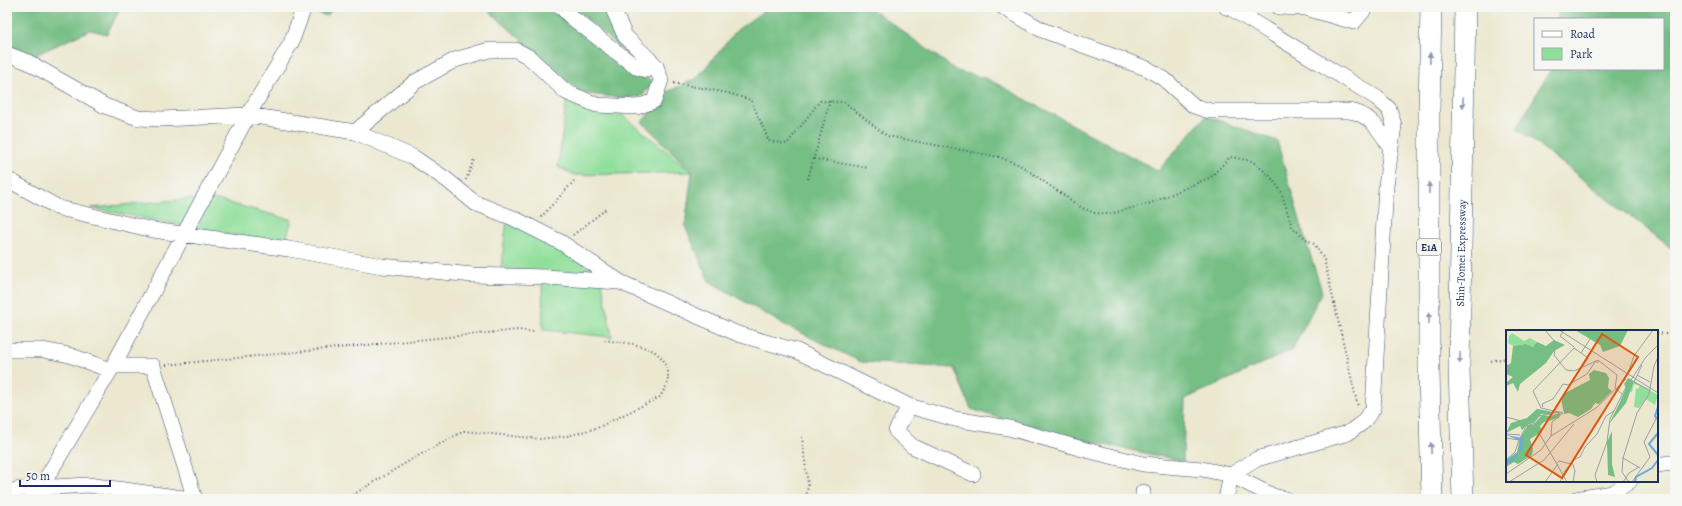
<svg xmlns="http://www.w3.org/2000/svg" width="1682" height="506" font-family="Alegreya,serif">
<rect width="100%" height="100%" fill="#f6f6f2"/>
<filter id="ink" filterUnits="userSpaceOnUse"><feTurbulence type="fractalNoise" baseFrequency=".025" numOctaves="2"/><feDisplacementMap in="SourceGraphic" scale="8" xChannelSelector="R" yChannelSelector="G"/><feConvolveMatrix kernelMatrix="1 2 1 2 8 2 1 2 1" color-interpolation-filters="sRGB"/></filter>
<filter id="wash" filterUnits="userSpaceOnUse"><feTurbulence type="fractalNoise" baseFrequency=".012" numOctaves="4" result="noise"/><feDisplacementMap in="SourceGraphic" scale="16" xChannelSelector="R" yChannelSelector="G"/><feGaussianBlur stdDeviation="0.9" result="paint"/><feColorMatrix in="noise" values="0 0 0 0 0 0 0 0 0 0 0 0 0 0 0 0 0 1.4 0 .05"/><feComposite in="paint" operator="in"/></filter>
<g filter="url(#wash)">
<rect width="100%" height="100%" fill="#ece8d0"/>
<path fill="#92df9c" stroke="#56877d" d="M 567,96 L 620,113 L 692,172 L 575,175 L 558,167 Z
M 186,199 L 218,200 L 292,220 L 284,245 L 91,208 Z
M 507,220 L 570,250 L 601,277 L 612,337 L 543,330 L 542,277 L 501,268 Z"/>
<path fill="#75be84" stroke="#487671" d="M 7,7 L 121,7 L 107,34 L 90,30 L 35,55 L 7,46 Z
M 299,7 L 334,7 L 327,16 Z
M 485,7 L 556,7 L 621,66 L 654,82 L 642,96 L 622,98 L 580,93 Z
M 572,7 L 605,7 L 607,14 L 628,50 L 626,53 Z
M 769,7 L 869,7 L 957,71 L 986,78 L 1158,171 L 1206,116 L 1277,141 L 1305,238 L 1322,292 L 1292,350 L 1185,399 L 1183,461 L 1044,432 L 971,409 L 954,368 L 861,362 L 783,324 L 709,281 L 685,226 L 692,172 L 642,122 L 667,92 L 697,78 L 737,30 Z
M 1558,7 L 1675,7 L 1675,251 L 1517,128 L 1551,69 L 1663,69 L 1663,19 L 1558,19 Z"/>
</g>
<g filter="url(#ink)">
<g fill="none" stroke-linecap="round" stroke-linejoin="round">
<g stroke="#3a4b6f" stroke-width="16">
<path id="minor" d="M 561,7 L 571,17 L 636,67 L 646,70 L 656,66
M 1003,7 L 1042,30 L 1148,69 L 1164,79 L 1194,106 L 1210,111 L 1349,111 C 1371,114 1379,130 1391,148
M 1226,7 L 1232,9 L 1377,98 L 1389,109 L 1394,125 L 1386,186 L 1373,409 L 1362,423 L 1348,433 L 1257,459 L 1231,475 L 1226,499
M 1279,7 L 1306,8 L 1354,22 L 1363,11 L 1363,7
M 7,54 L 28,62 L 105,106 L 138,118 L 162,119 L 248,115 L 355,132 L 413,157 L 447,180 L 475,203 L 513,218 L 562,243 L 620,282 L 738,334 L 797,351 L 909,406 L 955,419 L 1009,428 L 1086,450 L 1143,464 L 1202,469 L 1231,475 L 1273,496 L 1286,499
M 355,132 L 415,82 L 455,60 L 489,50 L 516,50 L 529,57 L 566,92 L 597,105 L 637,107 L 654,101 L 661,80 L 656,66 L 625,36 L 612,7
M 7,179 L 59,208 L 153,230 L 289,249 L 382,266 L 473,275 L 546,277 L 619,282
M 7,350 L 43,350 L 69,355 L 110,370
M 113,366 L 153,366 L 195,499
M 909,406 L 896,431 L 912,446 L 973,474
M 1657,465 L 1670,463 L 1675,465
M 1143,492 L 1143,499
M 7,493 L 20,489 L 88,485 L 190,499
M 34,499 L 113,366 L 248,115 L 291,43 L 304,7
M 1576,499 L 1613,493 L 1630,481"/>
</g>
<g stroke="#3a4b6f" stroke-width="22">
<g id="highway">
<path d="M 1431,7 L 1429,111 L 1429,370 L 1432,499"/>
<path id="s1" d="M 1463,499 L 1459,368 L 1465,7"/>
</g>
</g>
<path stroke="#3a4b6f" stroke-width="2" stroke-dasharray="1 3" stroke-linecap="butt" d="M 674,83 L 728,93 L 751,100 L 769,141 L 787,144 L 820,101 L 844,102 L 887,136 L 999,157 L 1020,165 L 1082,208 L 1095,213 L 1109,214 L 1151,203 L 1211,177 L 1230,157 L 1252,161 L 1269,175 L 1281,191 L 1292,227 L 1305,238 L 1314,244 L 1324,259 L 1358,407
M 814,159 L 869,168
M 808,179 L 830,101
M 466,180 L 474,159
M 541,217 L 574,181
M 573,235 L 606,209
M 1657,333 L 1675,335
M 1491,361 L 1507,358
M 166,365 L 518,330 L 535,332
M 802,437 L 808,485 L 806,499
M 346,499 L 414,458 L 464,431 L 540,439 L 567,436 L 597,428 L 660,397 L 668,383 L 668,372 L 663,359 L 654,351 L 634,344 L 604,340"/>
<use href="#minor" stroke="#fff" stroke-width="15"/>
<use href="#highway" stroke="#fff" stroke-width="21"/>
</g>
<defs><path id="oneway-solid" d="M-6-.8H1V-3.2L6.5 0L1 3.2V.8H-6Z"/></defs>
<g fill="#8d97ae">
<use href="#oneway-solid" transform="translate(1430 58) rotate(-89)"/>
<use href="#oneway-solid" transform="translate(1463 102) rotate(91)"/>
<use href="#oneway-solid" transform="translate(1429 188) rotate(-90)"/>
<use href="#oneway-solid" transform="translate(1429 318) rotate(-90)"/>
<use href="#oneway-solid" transform="translate(1460 358) rotate(91)"/>
<use href="#oneway-solid" transform="translate(1431 448) rotate(-91)"/>
</g>
</g>
<g text-anchor="middle" dominant-baseline="central" stroke-width="3" stroke-linejoin="round" paint-order="stroke">
<rect fill="#f6f6f2" stroke="#5d6b8a" stroke-width="1" x="1417" y="239" width="24" height="16" rx="3"/>
<g font-size="10" font-weight="bold" fill="#1b2f5e">
<text x="1429" y="247">E1A</text>
</g>
<g font-size="11" fill="#1b2f5e" stroke="#f6f6f2">
<text stroke="none"><textPath href="#s1" startOffset="246">Shin-Tomei Expressway</textPath></text>
</g>
</g>
<g transform="translate(1506 330)">
<rect width="152" height="152" fill="#ece8d0"/>
<path d="M 6,3 L 18,11 L 24,8 L 31,12 L 27,17 L 20,14 L 7,16 L 2,13 L 3,6 ZM 128,51 L 152,65 L 149,75 L 140,69 L 133,78 L 128,77 L 130,58 L 132,59 L 134,56 L 128,54 L 126,62 L 123,61 Z" fill="#92df9c"/>
<path d="M 69,0 L 122,0 L 114,16 L 97,22 L 94,15 ZM 48,10 L 59,15 L 48,21 L 40,33 L 14,54 L 12,62 L 7,53 L 0,56 L 0,53 L 7,47 L 0,44 L 0,36 L 5,33 L 7,16 L 20,14 L 27,17 L 31,12 L 40,16 ZM 88,40 L 100,43 L 103,48 L 102,58 L 106,61 L 93,74 L 89,73 L 85,79 L 72,87 L 63,83 L 58,84 L 55,68 L 59,63 L 84,50 L 83,44 ZM 122,48 L 128,51 L 120,73 L 103,94 L 114,72 L 120,58 L 118,54 ZM 31,79 L 48,82 L 45,85 L 35,84 L 27,93 L 21,95 L 16,100 L 14,96 L 0,103 L 5,93 L 21,88 ZM 55,82 L 53,88 L 38,92 L 34,96 L 36,102 L 24,109 L 27,119 L 26,125 L 12,134 L 8,132 L 0,137 L 0,130 L 11,122 L 14,108 L 22,95 L 27,95 L 36,85 L 45,86 ZM 106,101 L 106,134 L 109,147 L 102,145 L 101,112 Z" fill="#75be84"/>
<path d="M 18,103 L 16,120 L 0,134 L 0,132 L 12,123 L 15,111 L 0,105 L 16,108 Z" fill="#6ca9dd"/>
<path fill="none" stroke="#6ca9dd" stroke-width="2" d="M 152,77 L 149,86 L 152,90M 152,103 L 143,114 L 152,125M 0,134 L 12,125M 129,152 L 130,147 L 146,138 L 152,130"/>
<path fill="none" stroke="#989ea2" stroke-width="1" d="M 39,0 L 50,13 L 48,25 L 60,40 L 68,41 L 92,30 L 111,45 L 109,58 L 116,64M 53,0 L 152,63M 58,0 L 54,6 L 68,17M 75,23 L 84,9M 140,27 L 152,15M 136,35 L 128,52 L 143,60M 122,43 L 128,26 L 147,0M 131,45 L 144,52M 37,77 L 36,74 L 47,69 L 57,54 L 62,55 L 81,44 L 89,32 L 93,32M 0,87 L 15,91 L 32,101 L 61,152M 0,104 L 14,105M 45,106 L 46,92 L 57,83 L 35,78 L 27,61 L 68,18 L 82,28 L 76,37M 0,108 L 13,110 L 9,122 L 0,130M 13,110 L 20,96 L 27,94 L 33,86 L 53,82M 117,128 L 116,142 L 123,152M 66,132 L 69,141 L 67,152M 51,133 L 53,131 L 65,134M 134,138 L 117,128 L 131,83 L 143,64 L 148,36 L 152,27M 0,144 L 35,120 L 45,106 L 90,78 L 120,49M 3,152 L 38,130 L 68,94M 39,152 L 52,134M 54,152 L 59,141 L 69,129 L 74,127 L 79,117 L 91,104 L 100,86 L 108,81M 91,152 L 89,145 L 101,112 L 104,89 L 119,59 L 140,27M 117,152 L 123,143 L 133,137M 126,152 L 144,127 L 138,112 L 152,85"/>
<path fill="#de5710" fill-opacity="0.15" stroke="#de5710" stroke-width="2" d="M 96,4 L 132,27 L 56,148 L 20,125 Z"/>
<rect width="152" height="152" fill="none" stroke="#1b2f5e" stroke-width="2"/>
</g>
<rect width="1682" height="506" fill="none" stroke="#f6f6f2" stroke-width="24"/>
<rect x="1534" y="18" width="130" height="52" fill="#f6f6f2" stroke="#9ea6b7"/>
<rect x="1542" y="31" width="20" height="6" fill="#ffffff" stroke="#9ea6b7"/>
<text x="1570" y="38" font-size="12" fill="#1b2f5e">Road</text>
<rect x="1542" y="48" width="20" height="12" fill="#92df9c" stroke="#9ea6b7"/>
<text x="1570" y="58" font-size="12" fill="#1b2f5e">Park</text>
<path d="M20 480v6h90v-6" fill="none" stroke="#1b2f5e" stroke-width="2"/>
<text x="26" y="480" font-size="12" fill="#1b2f5e" stroke="#f6f6f2" stroke-width="3" paint-order="stroke">50 m</text>
</svg>
